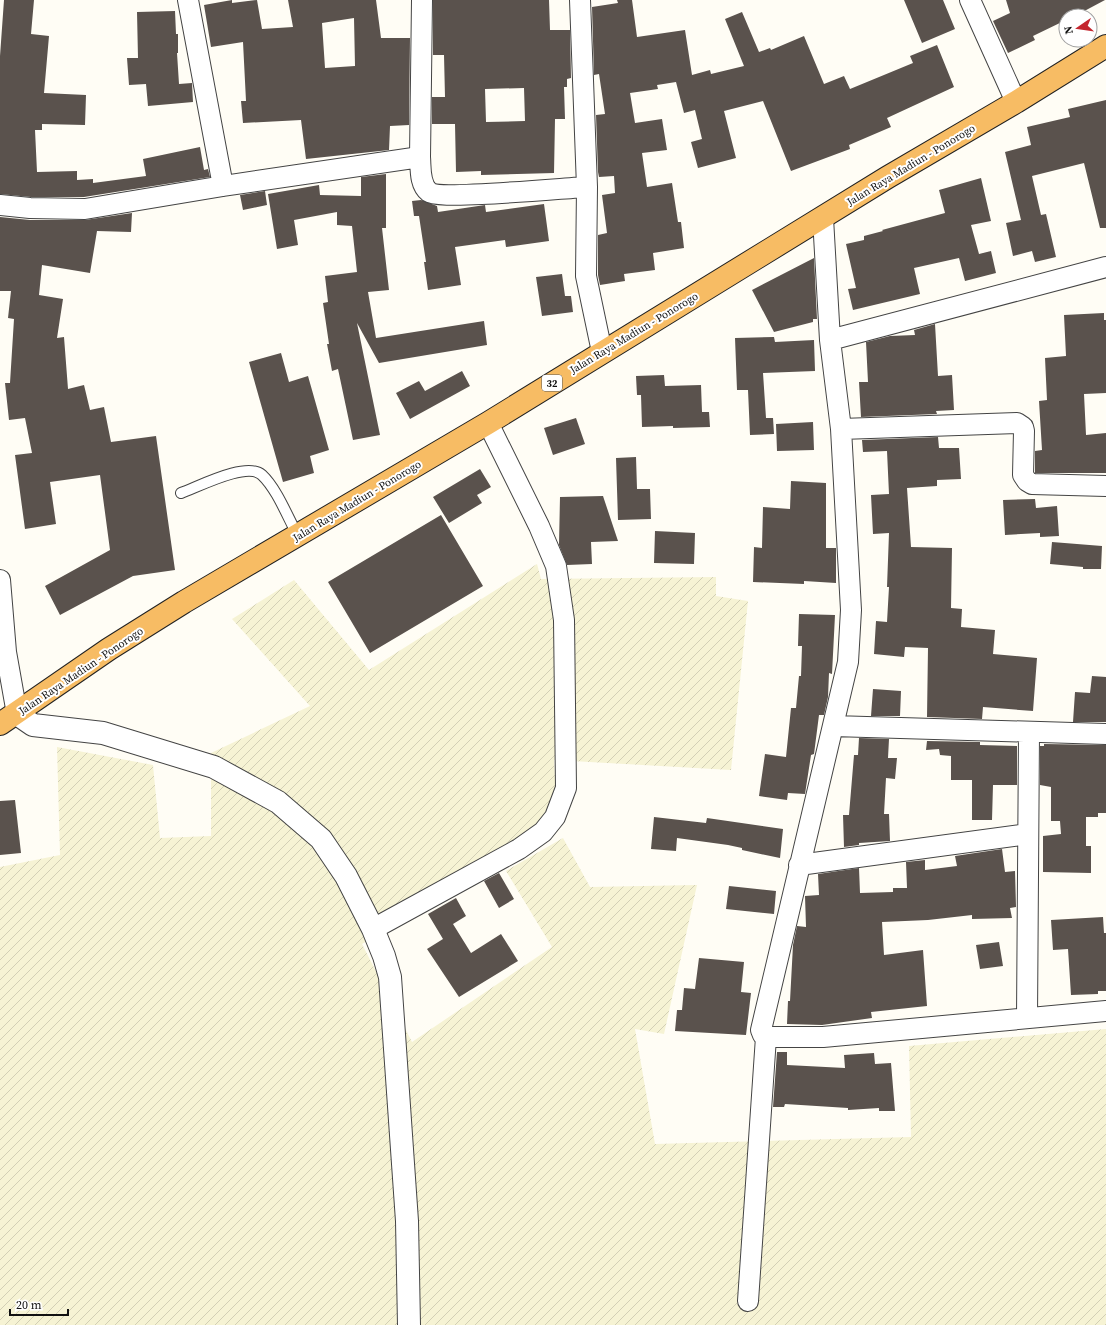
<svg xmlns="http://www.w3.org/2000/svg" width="1106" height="1325" font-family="'Source Serif 4',serif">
<defs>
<pattern id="farmland-furrows" width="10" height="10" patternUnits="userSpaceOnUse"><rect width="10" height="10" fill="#f6f3d4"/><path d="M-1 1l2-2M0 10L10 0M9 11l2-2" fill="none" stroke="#d2cfb5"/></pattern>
</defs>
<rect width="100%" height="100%" fill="#fffdf5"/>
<path fill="url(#farmland-furrows)" d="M 537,564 L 541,579 L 716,577 L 716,596 L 748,601 L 731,770 L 554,760 L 558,831 L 362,944 L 412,1042 L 552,947 L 506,871 L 563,838 L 590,887 L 697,885 L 664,1034 L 635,1029 L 655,1144 L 911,1137 L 909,1046 L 1106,1029 L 1106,1325 L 0,1325 L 0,867 L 60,855 L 57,747 L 153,765 L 160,838 L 211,836 L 211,753 L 310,706 L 232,619 L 294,580 L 369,670 Z"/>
<path fill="#5a524d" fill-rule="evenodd" d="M 4,0 L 34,0 L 31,34 L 49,36 L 44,93 L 86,95 L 85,125 L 42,124 L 42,130 L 35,130 L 37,172 L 77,171 L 77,180 L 93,179 L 93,183 L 146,176 L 143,159 L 200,147 L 204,170 L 208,169 L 210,177 L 84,197 L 31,197 L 0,194 L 0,56 Z
M 232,0 L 232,3 L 257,0 L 262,29 L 293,27 L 288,0 L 376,0 L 381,38 L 410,38 L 409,125 L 390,126 L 389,150 L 306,159 L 301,120 L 243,123 L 241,101 L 246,101 L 243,42 L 211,47 L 204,5 ZM 354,18 L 355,66 L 325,68 L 322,23 Z
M 433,0 L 549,0 L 550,30 L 570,30 L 571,78 L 567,79 L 567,87 L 564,87 L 565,119 L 555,119 L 554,173 L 481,175 L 481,171 L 456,172 L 455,124 L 432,124 L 432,97 L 445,97 L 444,55 L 433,55 ZM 524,88 L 525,121 L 486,122 L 485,89 Z
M 617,0 L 632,0 L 637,37 L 685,30 L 692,75 L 710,70 L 711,74 L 744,66 L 725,19 L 742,12 L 759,52 L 770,48 L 771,50 L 804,36 L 824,84 L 844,76 L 850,89 L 913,63 L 910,56 L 937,45 L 954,87 L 887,118 L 891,127 L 849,145 L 850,149 L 791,171 L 763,101 L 724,111 L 736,158 L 698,168 L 691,142 L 702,139 L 695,110 L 684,113 L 676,82 L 657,85 L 658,89 L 630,93 L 635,123 L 662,119 L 667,150 L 642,153 L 647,187 L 672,183 L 678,222 L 681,222 L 684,248 L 653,253 L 655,270 L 624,274 L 625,281 L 600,285 L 598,275 L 598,235 L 607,233 L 602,195 L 615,193 L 614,176 L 599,177 L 598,172 L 596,115 L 605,114 L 599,74 L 594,75 L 592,7 L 618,3 Z
M 904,0 L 943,0 L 955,29 L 922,43 Z
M 1006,0 L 1105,0 L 1075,16 L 1066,16 L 1066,20 L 1033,36 L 1035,40 L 1008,53 L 993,21 L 1010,13 Z
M 175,11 L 176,34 L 178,34 L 178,53 L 177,53 L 179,84 L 192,83 L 193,102 L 148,106 L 146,84 L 129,85 L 127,58 L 138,58 L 137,12 Z
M 1106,100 L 1106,228 L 1100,228 L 1084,163 L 1032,176 L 1041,215 L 1046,214 L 1056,257 L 1035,262 L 1032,251 L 1013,256 L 1006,223 L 1021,220 L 1005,152 L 1031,145 L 1027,127 L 1070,117 L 1068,109 Z
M 386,174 L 386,228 L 382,228 L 389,290 L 368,292 L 376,338 L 484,321 L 487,345 L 379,363 L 357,323 L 380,435 L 353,440 L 338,369 L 332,371 L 327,344 L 329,344 L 323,303 L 328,302 L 325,276 L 357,272 L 352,226 L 337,225 L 337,212 L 294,220 L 298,245 L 277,249 L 268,194 L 319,185 L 320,195 L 361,196 L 361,177 Z
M 981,178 L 991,221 L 971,225 L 979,254 L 991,251 L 996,273 L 965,281 L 959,258 L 914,268 L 920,294 L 853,310 L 848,289 L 856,288 L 846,244 L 864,240 L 864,236 L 883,231 L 882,230 L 945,213 L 939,190 Z
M 265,191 L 267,205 L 243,210 L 240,195 Z
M 421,200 L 437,206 L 438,212 L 485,205 L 486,212 L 544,204 L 549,241 L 506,247 L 505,240 L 455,247 L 461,285 L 428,290 L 424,262 L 426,262 L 419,216 L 414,216 L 412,201 Z
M 132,213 L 131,232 L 97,231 L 90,273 L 42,265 L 39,295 L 63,299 L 57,338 L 64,337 L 68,389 L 84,385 L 90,410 L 104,407 L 111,442 L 156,436 L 175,570 L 133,576 L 60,615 L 45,586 L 110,550 L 100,475 L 50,482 L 56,524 L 25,529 L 15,455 L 32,453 L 25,418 L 9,420 L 5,383 L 10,383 L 14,319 L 8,318 L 11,291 L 0,291 L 0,217 L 30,220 L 85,220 Z
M 814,258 L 817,319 L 813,319 L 813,322 L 774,332 L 752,290 Z
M 562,274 L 565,296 L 571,296 L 573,312 L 542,316 L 536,277 Z
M 1104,313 L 1104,320 L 1106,320 L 1106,393 L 1084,394 L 1086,435 L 1106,433 L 1106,473 L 1035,473 L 1035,451 L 1042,450 L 1039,401 L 1047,400 L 1045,358 L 1066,356 L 1064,315 Z
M 935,324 L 938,376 L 952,375 L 954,410 L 936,411 L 937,414 L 861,417 L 859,382 L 868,382 L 866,342 L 890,336 L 915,335 L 914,330 Z
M 774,337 L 775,342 L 814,340 L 815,371 L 763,373 L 766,418 L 773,418 L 774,434 L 750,435 L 748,390 L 737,390 L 735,338 Z
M 281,353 L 289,382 L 308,376 L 329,450 L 310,456 L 314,473 L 283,482 L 249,362 Z
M 462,371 L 470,386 L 410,419 L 396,393 L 419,381 L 425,391 Z
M 664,375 L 665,386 L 701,385 L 702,412 L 709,412 L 710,427 L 673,428 L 673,426 L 642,427 L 641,395 L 637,395 L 636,376 Z
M 576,418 L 585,444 L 553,455 L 544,428 Z
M 813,422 L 814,450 L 777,451 L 776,424 Z
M 938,437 L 939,448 L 959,448 L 961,479 L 937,480 L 937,486 L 907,488 L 911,547 L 952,548 L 951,608 L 962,609 L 961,627 L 995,630 L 993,654 L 1037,658 L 1033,711 L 983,707 L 982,719 L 927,717 L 928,648 L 905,647 L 904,657 L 874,654 L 876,621 L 887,622 L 889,587 L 887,587 L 889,533 L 873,534 L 871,495 L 889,494 L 887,451 L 863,452 L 862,440 Z
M 636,457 L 637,489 L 650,489 L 651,519 L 618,520 L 616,458 Z
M 480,469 L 491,487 L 477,495 L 482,503 L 449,523 L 433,497 Z
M 791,481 L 826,483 L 826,548 L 836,548 L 836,583 L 804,581 L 804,584 L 753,582 L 754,547 L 762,548 L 763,507 L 790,509 Z
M 603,496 L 618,541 L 591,542 L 592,564 L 567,565 L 559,545 L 560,497 Z
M 1035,499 L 1036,508 L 1057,506 L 1059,536 L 1040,537 L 1040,533 L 1005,535 L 1003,500 Z
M 441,515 L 483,586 L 370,653 L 328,582 Z
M 655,531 L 695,533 L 694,564 L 654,563 Z
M 1052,542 L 1102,546 L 1101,569 L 1083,569 L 1083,567 L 1050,564 Z
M 799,614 L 835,615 L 832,674 L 829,673 L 828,697 L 824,715 L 819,715 L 814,754 L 811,755 L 805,794 L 788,793 L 787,800 L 759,796 L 765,754 L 786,757 L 791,708 L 796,708 L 799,676 L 801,676 L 802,646 L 798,646 Z
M 1092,676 L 1106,677 L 1106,722 L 1073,722 L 1075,692 L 1090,693 Z
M 873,689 L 901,691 L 900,716 L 871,716 Z
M 859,738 L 889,739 L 888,758 L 897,758 L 895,779 L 886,778 L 884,814 L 889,814 L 890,841 L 859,843 L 859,845 L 844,847 L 843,815 L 849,815 L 854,755 L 858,755 Z
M 927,741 L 980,742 L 980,745 L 1017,746 L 1017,785 L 993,785 L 992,820 L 972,820 L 972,780 L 951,780 L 951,756 L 940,755 L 939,749 L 926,750 Z
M 1044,744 L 1106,745 L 1106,813 L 1098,813 L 1098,817 L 1086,817 L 1086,846 L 1091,846 L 1091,873 L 1043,872 L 1043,836 L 1061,834 L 1060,821 L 1051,821 L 1051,787 L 1040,785 L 1040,746 L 1044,746 Z
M 15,800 L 21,853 L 0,855 L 0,801 Z
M 654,817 L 706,823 L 707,818 L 783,829 L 780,858 L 742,850 L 742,848 L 728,845 L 677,838 L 676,851 L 651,849 Z
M 1002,849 L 1005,872 L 1015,871 L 1016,907 L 1010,908 L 1012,918 L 972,919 L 972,915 L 928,920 L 882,922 L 884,955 L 923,950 L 927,1006 L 871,1012 L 872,1018 L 822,1025 L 787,1024 L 788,1001 L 790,1001 L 793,945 L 797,926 L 806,927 L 805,896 L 819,895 L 818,874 L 859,868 L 860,893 L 893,892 L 893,888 L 907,888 L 906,862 L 925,860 L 925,870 L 957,866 L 955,856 Z
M 499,873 L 514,899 L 499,908 L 484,881 Z
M 729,886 L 776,891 L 774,914 L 726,909 Z
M 456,898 L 466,916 L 453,924 L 471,953 L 501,934 L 518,961 L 459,997 L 427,949 L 443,939 L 428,914 Z
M 1103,917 L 1104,933 L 1106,933 L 1106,991 L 1098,991 L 1098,994 L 1071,995 L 1068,949 L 1053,950 L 1051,920 Z
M 999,942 L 1003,966 L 980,969 L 976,945 Z
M 699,958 L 744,962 L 741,992 L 751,993 L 746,1035 L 675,1031 L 677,1010 L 682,1010 L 684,988 L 695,989 Z
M 777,1052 L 787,1052 L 787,1065 L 845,1068 L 844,1055 L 874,1053 L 875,1064 L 891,1063 L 895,1111 L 879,1111 L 879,1108 L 848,1110 L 848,1108 L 785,1104 L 784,1107 L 773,1107 Z"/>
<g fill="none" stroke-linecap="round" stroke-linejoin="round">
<g stroke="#444" stroke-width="12">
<path id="service" d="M 181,493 C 198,487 247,461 262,475 C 277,489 288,518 298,536"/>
</g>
<g stroke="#444" stroke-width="22">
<path id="minor" d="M 188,0 L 223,186
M 422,0 L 420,157 C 421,168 419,184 429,192 C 440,200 565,188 587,187
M 580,0 L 587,187 L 586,276 L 602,352
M 970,0 L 1016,102
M 0,205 L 30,208 L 85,209 L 223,186 L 420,157
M 823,218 L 830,340 L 841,429 L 851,610 L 848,662 L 761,1030 L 763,1035 L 766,1037 L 823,1037 L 1106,1011
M 830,340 L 1106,267
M 841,429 L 1017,423 L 1023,427 L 1024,431 L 1023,475 L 1027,481 L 1032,484 L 1106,486
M 0,580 L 6,652 L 17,714
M 833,726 L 1106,734
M 799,865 L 1028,834
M 373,929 L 519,849 L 543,832 L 555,817 L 566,788 L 564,620 L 556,566 L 539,526 L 488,423
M 1027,1018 L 1029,733
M 748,1301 L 766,1037"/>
</g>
<g stroke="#444" stroke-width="24">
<path id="tertiary" d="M 17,714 L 33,725 L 103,733 L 214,767 L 278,802 L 321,839 L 346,876 L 373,929 L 384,956 L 390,977 L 407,1221 L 409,1325"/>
</g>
<g stroke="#222" stroke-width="24">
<path id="trunk" d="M 0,724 L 109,649 L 184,602 L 488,423 L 888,177 L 1016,102 L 1106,46"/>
</g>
<use href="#service" stroke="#fff" stroke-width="10"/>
<use href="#minor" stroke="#fff" stroke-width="20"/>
<use href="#tertiary" stroke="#fff" stroke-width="22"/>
<use href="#trunk" stroke="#f7bc64" stroke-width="22"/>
</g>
<g text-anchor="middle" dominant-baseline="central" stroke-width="4" stroke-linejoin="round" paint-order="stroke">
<rect fill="#fff" stroke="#585858" stroke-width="1" x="542" y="375" width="20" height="16" rx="3"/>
<g font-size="10" font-weight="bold" fill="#111">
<text x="552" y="383">32</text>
</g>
<g font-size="11" fill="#111" stroke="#fff">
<text transform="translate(911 165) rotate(-31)">Jalan Raya Madiun - Ponorogo</text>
<text transform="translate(634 333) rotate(-31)">Jalan Raya Madiun - Ponorogo</text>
<text transform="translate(357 501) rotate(-31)">Jalan Raya Madiun - Ponorogo</text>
<text transform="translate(81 671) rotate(-34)">Jalan Raya Madiun - Ponorogo</text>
</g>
</g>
<g transform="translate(1078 28) rotate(257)"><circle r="19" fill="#ffffff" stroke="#a0a0a0"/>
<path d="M0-3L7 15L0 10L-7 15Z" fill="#c4262e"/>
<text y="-6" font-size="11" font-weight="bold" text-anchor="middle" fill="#111111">N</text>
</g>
<path d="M10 1309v6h58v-6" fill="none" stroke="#111111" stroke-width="2"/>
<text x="16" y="1309" font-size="12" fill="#111111" stroke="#ffffff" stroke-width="3" paint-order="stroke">20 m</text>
</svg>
